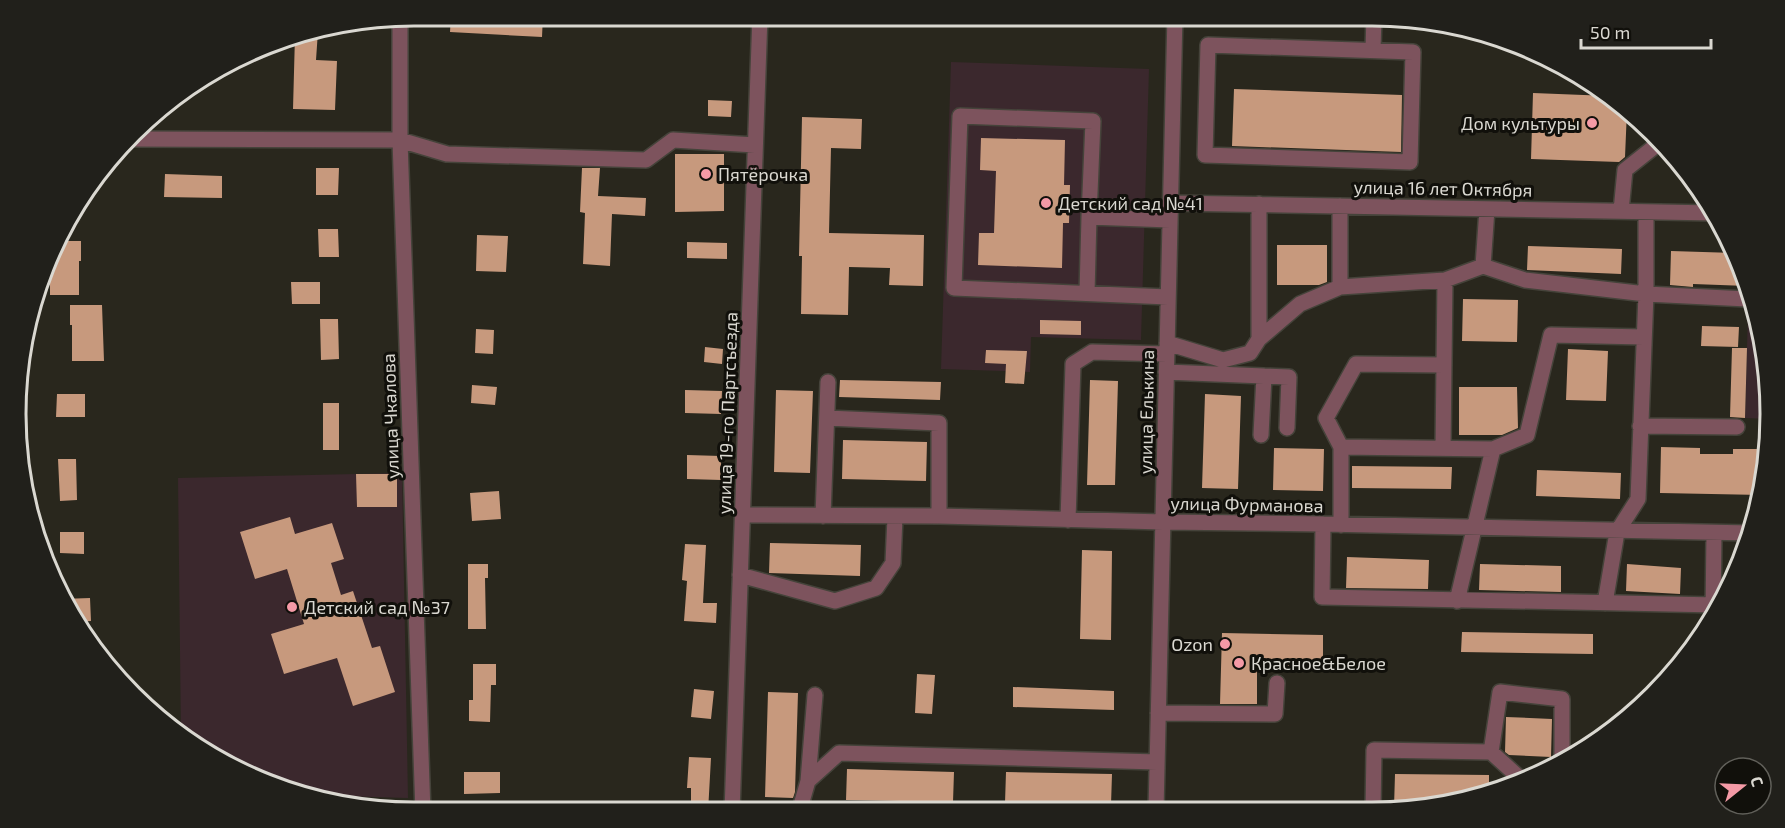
<svg xmlns="http://www.w3.org/2000/svg" width="1785" height="828" font-family="'Exo 2',sans-serif">
<rect width="100%" height="100%" fill="#29271d"/>
<path fill="#3b282d" d="M 951,62 L 1149,69 L 1141,340 L 1031,337 L 1030,372 L 941,369 Z
M 1748,313 L 1755,313 L 1762,337 L 1770,419 L 1745,418 Z
M 402,473 L 408,798 L 304,795 L 261,782 L 192,746 L 181,737 L 178,478 Z"/>
<path fill="#c7997d" d="M 451,15 L 543,15 L 542,37 L 450,32 Z
M 318,31 L 316,60 L 337,61 L 335,110 L 293,109 L 295,35 Z
M 1234,89 L 1402,95 L 1401,152 L 1232,146 Z
M 1533,93 L 1609,96 L 1627,110 L 1625,157 L 1619,162 L 1531,159 Z
M 708,100 L 732,101 L 731,117 L 708,116 Z
M 802,117 L 862,119 L 861,149 L 831,148 L 829,233 L 924,235 L 923,286 L 889,285 L 890,268 L 849,267 L 848,315 L 801,314 L 802,256 L 799,256 Z
M 981,138 L 1065,140 L 1064,185 L 1070,185 L 1069,223 L 1063,223 L 1062,268 L 978,265 L 979,233 L 994,233 L 996,171 L 980,170 Z
M 675,154 L 724,154 L 724,211 L 675,212 Z
M 316,168 L 339,168 L 338,195 L 316,195 Z
M 582,168 L 600,168 L 598,196 L 646,198 L 645,216 L 612,214 L 610,266 L 583,264 L 585,213 L 580,212 Z
M 165,174 L 222,176 L 222,198 L 164,197 Z
M 318,229 L 338,229 L 339,257 L 319,257 Z
M 477,235 L 508,236 L 506,272 L 476,271 Z
M 56,241 L 81,241 L 81,261 L 79,261 L 79,295 L 50,295 L 50,253 Z
M 687,242 L 727,243 L 727,259 L 687,258 Z
M 1277,245 L 1327,245 L 1327,282 L 1319,285 L 1277,285 Z
M 1528,246 L 1622,249 L 1621,274 L 1527,270 Z
M 1671,251 L 1735,253 L 1740,262 L 1747,286 L 1693,284 L 1693,287 L 1670,285 Z
M 291,282 L 320,282 L 320,304 L 292,304 Z
M 1463,299 L 1518,300 L 1517,342 L 1462,341 Z
M 70,305 L 102,305 L 104,361 L 72,361 L 72,325 L 70,325 Z
M 320,319 L 338,319 L 339,359 L 321,360 Z
M 1040,320 L 1081,321 L 1081,335 L 1040,334 Z
M 1702,326 L 1739,327 L 1738,347 L 1701,346 Z
M 476,329 L 494,330 L 493,354 L 475,353 Z
M 705,347 L 723,349 L 722,364 L 704,362 Z
M 1732,348 L 1747,348 L 1745,418 L 1730,417 Z
M 1568,349 L 1608,351 L 1606,401 L 1566,400 Z
M 986,350 L 1027,351 L 1024,384 L 1005,383 L 1006,364 L 985,363 Z
M 840,380 L 941,382 L 940,400 L 839,397 Z
M 1090,380 L 1118,381 L 1115,485 L 1087,485 Z
M 472,385 L 497,387 L 495,405 L 471,403 Z
M 1459,387 L 1517,387 L 1518,428 L 1502,435 L 1459,435 Z
M 685,390 L 722,391 L 721,414 L 685,413 Z
M 776,390 L 813,391 L 810,473 L 774,472 Z
M 57,394 L 85,394 L 85,417 L 56,417 Z
M 1205,394 L 1241,396 L 1238,489 L 1202,488 Z
M 323,403 L 339,403 L 339,450 L 323,450 Z
M 843,440 L 927,442 L 926,481 L 842,479 Z
M 1661,447 L 1700,448 L 1700,454 L 1733,454 L 1733,449 L 1767,449 L 1762,495 L 1660,493 Z
M 1274,448 L 1324,449 L 1323,491 L 1273,490 Z
M 687,455 L 721,456 L 721,480 L 687,479 Z
M 58,459 L 76,459 L 77,500 L 60,501 Z
M 1352,466 L 1452,467 L 1451,489 L 1352,488 Z
M 1537,470 L 1621,473 L 1620,499 L 1536,496 Z
M 356,474 L 397,474 L 397,507 L 357,507 Z
M 499,491 L 501,519 L 472,521 L 470,493 Z
M 290,517 L 295,534 L 332,523 L 344,559 L 331,563 L 341,595 L 353,591 L 372,648 L 380,646 L 395,692 L 353,706 L 337,658 L 284,674 L 271,634 L 304,624 L 287,569 L 255,579 L 240,532 Z
M 60,532 L 84,532 L 84,554 L 60,553 Z
M 770,543 L 861,545 L 860,576 L 769,573 Z
M 685,544 L 706,545 L 703,603 L 717,603 L 716,623 L 684,621 L 687,581 L 682,580 Z
M 1082,550 L 1112,551 L 1111,640 L 1080,639 Z
M 1347,557 L 1429,560 L 1428,589 L 1346,588 Z
M 468,564 L 488,564 L 488,578 L 485,578 L 486,629 L 468,629 Z
M 1480,564 L 1561,566 L 1561,592 L 1479,590 Z
M 1627,564 L 1681,568 L 1680,594 L 1626,591 Z
M 90,598 L 91,621 L 78,622 L 62,599 Z
M 1462,632 L 1593,634 L 1593,654 L 1461,652 Z
M 1222,633 L 1323,635 L 1323,671 L 1257,670 L 1257,704 L 1220,704 Z
M 473,664 L 496,664 L 496,685 L 491,685 L 490,722 L 469,721 L 469,700 L 473,700 Z
M 917,674 L 935,675 L 932,714 L 915,713 Z
M 1013,687 L 1114,691 L 1114,710 L 1013,707 Z
M 694,689 L 714,691 L 711,719 L 691,717 Z
M 768,692 L 798,693 L 795,792 L 793,798 L 765,797 Z
M 1506,717 L 1552,719 L 1551,757 L 1509,755 L 1505,752 Z
M 689,757 L 711,758 L 708,812 L 691,812 L 691,788 L 687,788 Z
M 847,769 L 954,772 L 953,802 L 846,800 Z
M 464,772 L 500,772 L 500,793 L 464,794 Z
M 1006,772 L 1112,774 L 1111,805 L 1005,803 Z
M 1395,774 L 1489,775 L 1489,792 L 1430,808 L 1394,807 Z"/>
<g fill="none" stroke-linecap="round" stroke-linejoin="round">
<g stroke="#45433a" stroke-width="18">
<path id="minor" d="M 400,17 L 400,140 L 423,813
M 1208,45 L 1413,52 L 1410,162 L 1205,155 Z
M 1373,50 L 1374,15
M 132,139 L 400,140 L 447,154 L 646,160 L 673,140 L 755,145
M 1171,203 L 1714,213
M 1259,204 L 1259,339 L 1300,304 L 1340,287 L 1445,280 L 1483,266 L 1525,280 L 1646,294 L 1747,299
M 1621,211 L 1625,170 L 1659,143 L 1659,140
M 1483,266 L 1487,209
M 1340,287 L 1340,206
M 1087,293 L 1089,217
M 1168,297 L 954,288 L 960,116 L 1093,121 L 1089,217 L 1170,220
M 1167,343 L 1223,360 L 1250,353 L 1259,339
M 1166,372 L 1264,376 L 1261,435
M 1264,376 L 1289,377 L 1287,428
M 827,418 L 939,423 L 939,516
M 1640,426 L 1737,427
M 1341,447 L 1326,418 L 1356,364 L 1444,365
M 1443,448 L 1445,280
M 743,515 L 939,516 L 1163,522 L 1323,524 L 1750,533
M 823,516 L 828,382
M 1068,520 L 1073,364 L 1092,352 L 1167,354
M 1323,524 L 1322,597 L 1717,605
M 1341,525 L 1341,447 L 1493,449
M 740,575 L 835,601 L 876,588 L 893,563 L 895,517
M 1457,601 L 1493,449 L 1527,435 L 1551,335 L 1644,337
M 1605,603 L 1617,532 L 1638,499 L 1646,294 L 1646,212
M 1713,613 L 1714,533
M 1158,713 L 1275,714 L 1277,683
M 1491,752 L 1500,692 L 1562,699 L 1562,759 L 1560,761
M 808,781 L 815,695
M 1156,810 L 1175,15
M 1373,810 L 1374,750 L 1491,752 L 1524,782
M 732,812 L 760,15
M 799,812 L 808,781 L 839,753 L 1157,762"/>
</g>
<use href="#minor" stroke="#7d535d" stroke-width="15"/>
</g>
<g fill="#f49aa6" stroke="#11100b" stroke-width="2">
<circle cx="1592" cy="123" r="6"/>
<circle cx="706" cy="174" r="6"/>
<circle cx="1046" cy="203" r="6"/>
<circle cx="292" cy="607" r="6"/>
<circle cx="1225" cy="644" r="6"/>
<circle cx="1239" cy="663" r="6"/>
</g>
<g text-anchor="middle" dominant-baseline="central" stroke-width="6" stroke-linejoin="round" paint-order="stroke">
<g font-size="18" fill="#dad8d1" stroke="#11100b" text-anchor="start">
<text x="1580" y="123" text-anchor="end">Дом культуры</text>
<text x="718" y="174">Пятёрочка</text>
<text x="1058" y="203">Детский сад №41</text>
<text x="304" y="607">Детский сад №37</text>
<text x="1213" y="644" text-anchor="end">Ozon</text>
<text x="1251" y="663">Красное&amp;Белое</text>
</g>
<g font-size="18" fill="#dad8d1" stroke="#11100b">
<text transform="translate(1443 188) rotate(1)">улица 16 лет Октября</text>
<text transform="translate(1146 412) rotate(-89)">улица Елькина</text>
<text transform="translate(727 413) rotate(-88)">улица 19-го Партсъезда</text>
<text transform="translate(390 416) rotate(-92)">улица Чкалова</text>
<text transform="translate(1247 504) rotate(1)">улица Фурманова</text>
</g>
</g>
<path d="M0 0H1785V828H0ZM414 26H1372A388 388 0 0 1 1760 414V414A388 388 0 0 1 1372 802H414A388 388 0 0 1 26 414V414A388 388 0 0 1 414 26Z" fill="#21201b" fill-rule="evenodd"/>
<path fill="none" stroke="#dad8d1" stroke-width="3" d="M414 26H1372A388 388 0 0 1 1760 414V414A388 388 0 0 1 1372 802H414A388 388 0 0 1 26 414V414A388 388 0 0 1 414 26Z"/>
<g transform="translate(1743 786) rotate(72)"><circle r="28" fill="#11100b" stroke="#61605a" stroke-width="1.5"/>
<path d="M0-4.5L10 22L0 15L-10 22Z" fill="#f49aa6"/>
<text y="-9" font-size="16" font-weight="bold" text-anchor="middle" fill="#dad8d1">С</text>
</g>
<path d="M1581 39v9h130v-9" fill="none" stroke="#dad8d1" stroke-width="3"/>
<text x="1590" y="39" font-size="18" fill="#dad8d1" stroke="#11100b" stroke-width="4.5" paint-order="stroke">50 m</text>
</svg>
